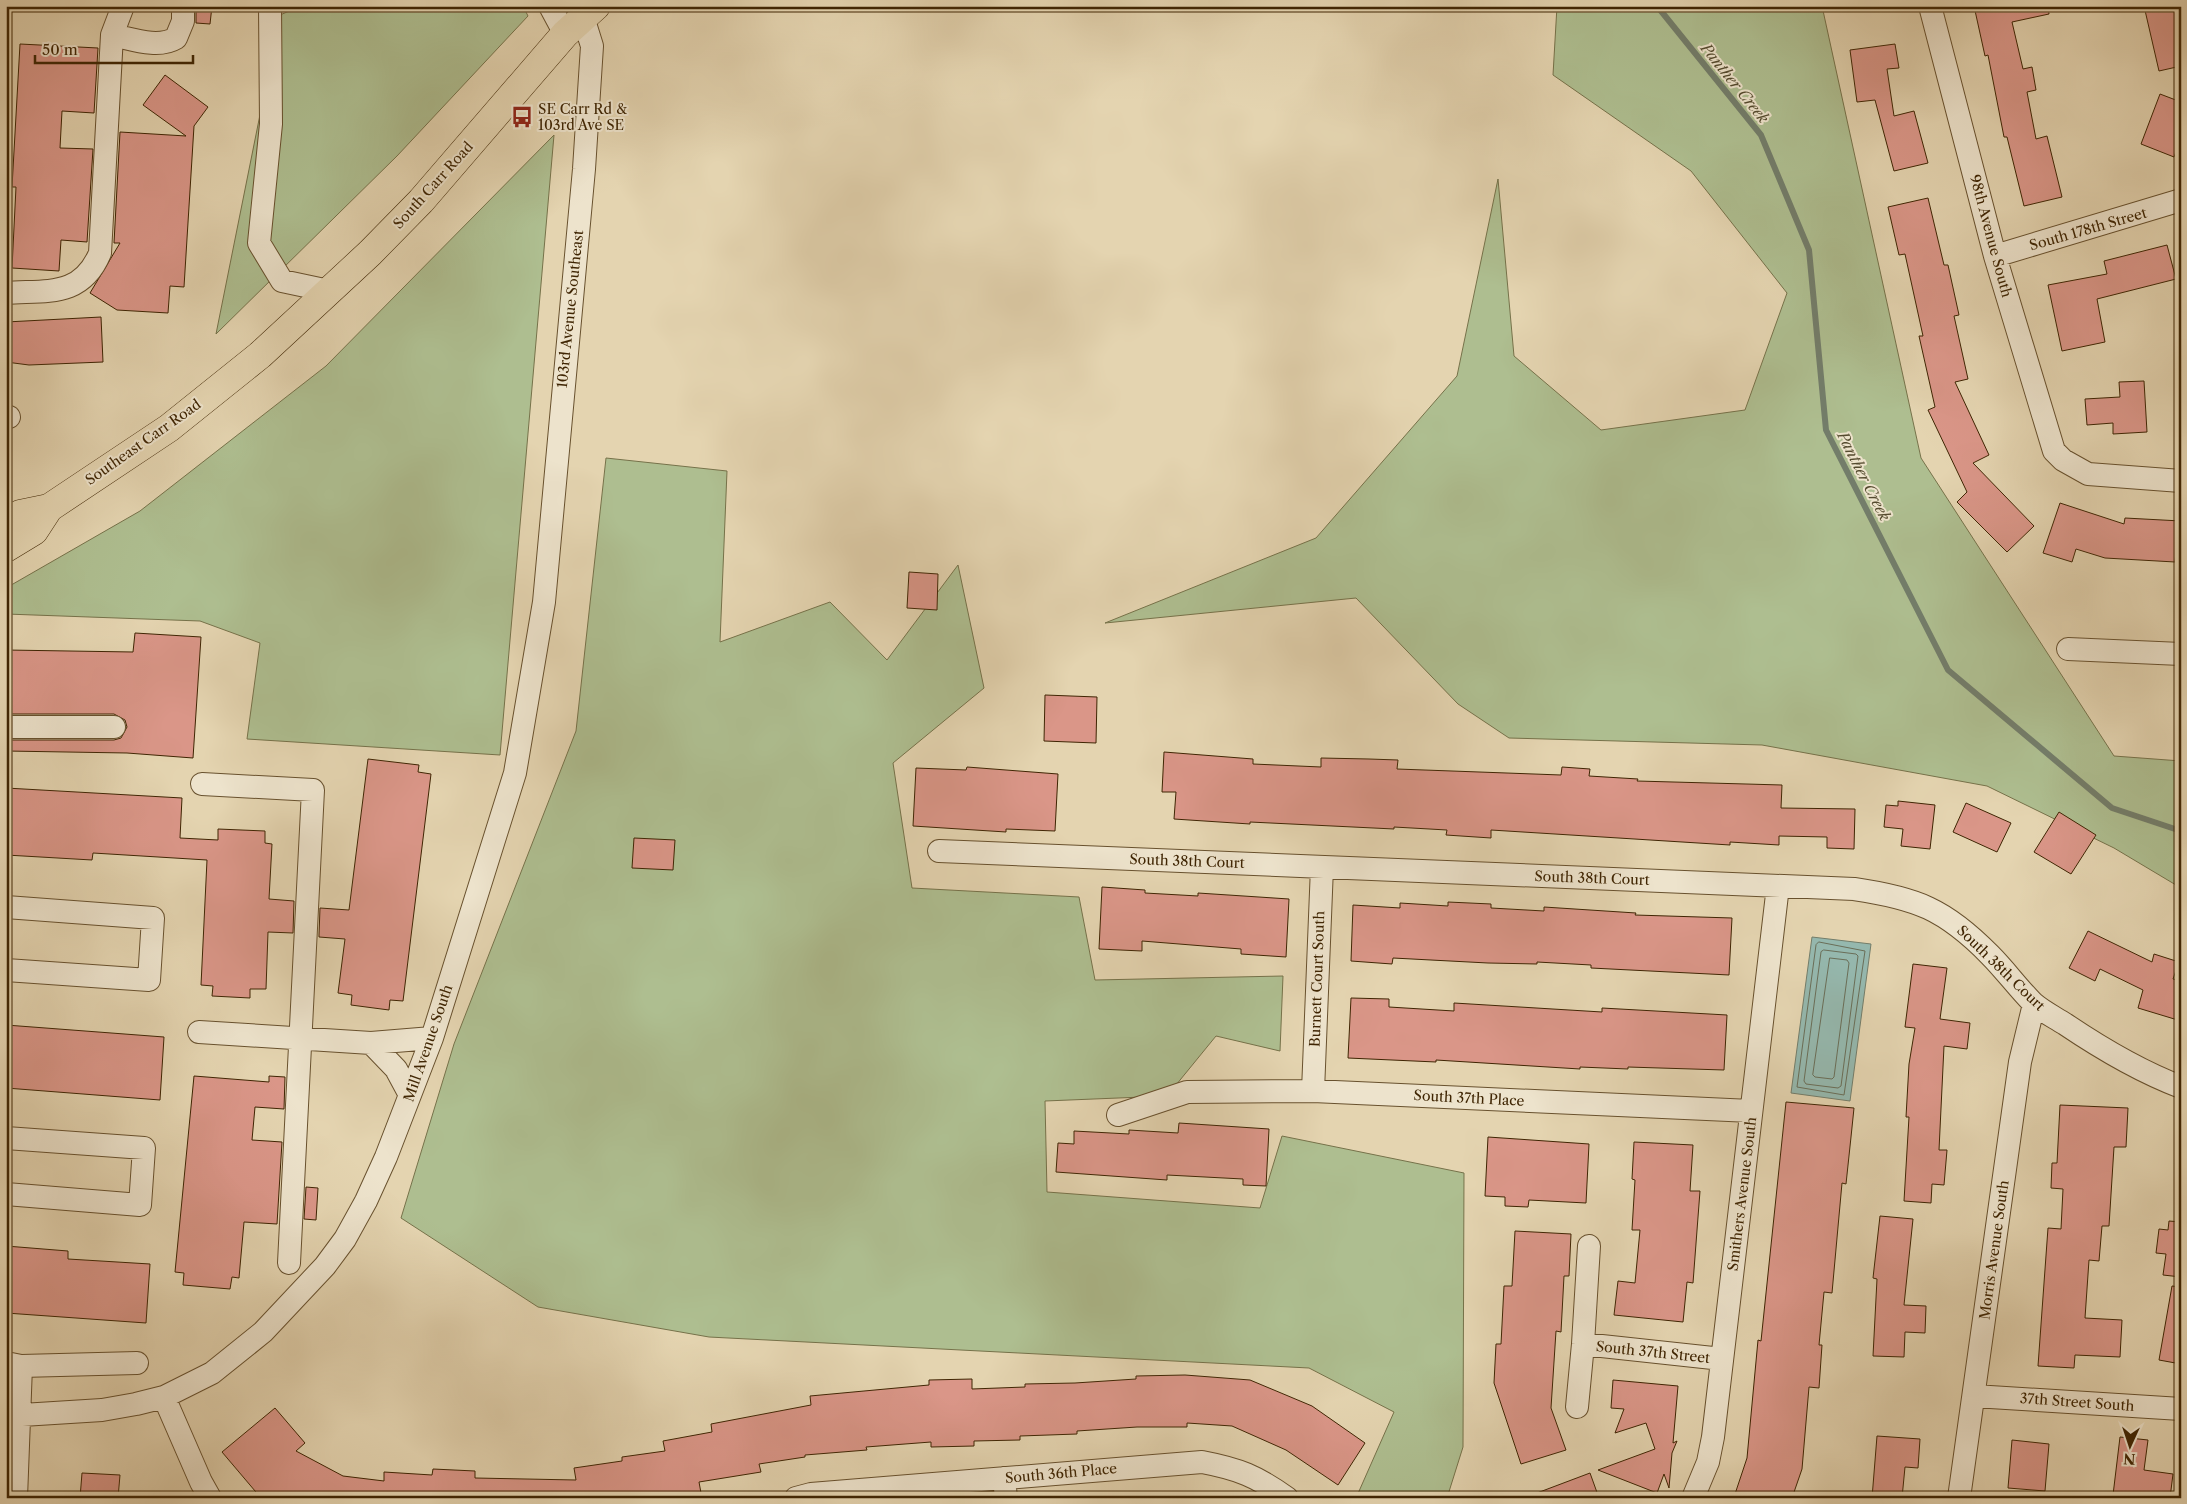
<svg xmlns="http://www.w3.org/2000/svg" width="2187" height="1504" font-family="'Libre Caslon Text',serif">
<rect width="100%" height="100%" fill="#e4d4b0"/>
<filter id="stains"><feTurbulence type="fractalNoise" baseFrequency=".004" numOctaves="4"/><feColorMatrix values="0 0 0 0 .2 0 0 0 0 .09 0 0 0 0 .02 0 0 0 .5 -.17"/></filter>
<radialGradient id="worn" r=".72"><stop offset=".6" stop-color="#630" stop-opacity="0"/><stop offset="1" stop-color="#630" stop-opacity=".3"/></radialGradient>
<path fill="#aebe90" stroke="#76724a" d="M 301,6 L 523,6 L 528,16 L 397,156 L 216,334 L 280,15 Z
M 1557,6 L 1822,6 L 1921,458 L 2114,756 L 2181,761 L 2181,888 L 2114,848 L 1987,786 L 1762,745 L 1509,738 L 1458,704 L 1356,598 L 1105,623 L 1316,538 L 1457,376 L 1498,179 L 1514,356 L 1601,430 L 1745,410 L 1787,293 L 1691,171 L 1553,75 Z
M 554,135 L 500,755 L 247,739 L 260,643 L 200,621 L 6,614 L 6,588 L 140,511 L 326,366 Z
M 606,458 L 727,471 L 720,642 L 830,602 L 887,660 L 958,565 L 984,688 L 893,763 L 912,888 L 1079,897 L 1095,980 L 1283,976 L 1280,1051 L 1216,1036 L 1167,1096 L 1045,1101 L 1047,1192 L 1260,1208 L 1282,1136 L 1464,1173 L 1463,1447 L 1447,1498 L 1356,1498 L 1394,1412 L 1309,1368 L 709,1337 L 538,1307 L 401,1218 L 454,1044 L 576,731 Z"/>
<path fill="#95b8ae" stroke="#737d6a" d="M 1812,937 L 1871,944 L 1850,1101 L 1791,1093 Z"/>
<g fill="none" stroke-linecap="round" stroke-linejoin="round">
<path stroke="#6a6e58" stroke-width="1" d="M 1819,942 L 1865,951 L 1844,1095 L 1797,1087 L 1816,945 Z
M 1824,950 L 1856,954 L 1858,956 L 1841,1086 L 1838,1088 L 1806,1084 L 1804,1081 L 1821,952 Z
M 1830,958 L 1847,960 L 1849,963 L 1834,1077 L 1832,1079 L 1815,1077 L 1813,1075 Z"/>
<path stroke="#737d6a" stroke-width="6" d="M 1657,6 L 1761,135 L 1809,250 L 1826,430 L 1948,670 L 2112,808 L 2181,831"/>
</g>
<path fill="#da9688" stroke="#3f2503" d="M 196,6 L 212,6 L 210,24 L 196,23 Z
M 1974,6 L 2048,6 L 2049,14 L 2012,22 L 2023,69 L 2032,67 L 2036,90 L 2027,92 L 2036,139 L 2047,136 L 2062,197 L 2024,206 L 2007,137 L 2004,137 L 1988,55 L 1985,56 Z
M 2144,6 L 2181,6 L 2181,66 L 2159,71 Z
M 20,44 L 98,48 L 94,113 L 62,111 L 60,148 L 93,149 L 87,242 L 61,240 L 59,271 L 12,268 L 16,187 L 12,187 Z
M 1895,44 L 1899,68 L 1887,69 L 1894,116 L 1914,111 L 1928,163 L 1894,171 L 1875,100 L 1857,102 L 1850,50 Z
M 165,75 L 208,107 L 194,126 L 184,287 L 170,286 L 168,313 L 117,310 L 90,293 L 120,243 L 114,243 L 120,132 L 186,136 L 143,105 Z
M 2160,94 L 2181,102 L 2181,138 L 2174,157 L 2141,144 Z
M 1928,198 L 1944,265 L 1948,265 L 1959,315 L 1954,316 L 1968,379 L 1955,382 L 1989,455 L 1973,463 L 2034,526 L 2007,552 L 1957,502 L 1967,492 L 1928,410 L 1935,407 L 1919,336 L 1923,336 L 1905,254 L 1899,255 L 1888,207 Z
M 2167,245 L 2176,279 L 2097,299 L 2105,342 L 2062,351 L 2048,285 L 2107,274 L 2104,261 Z
M 101,317 L 103,362 L 29,365 L 6,362 L 6,322 Z
M 2144,381 L 2147,432 L 2113,434 L 2113,423 L 2087,425 L 2085,399 L 2120,397 L 2119,382 Z
M 2060,503 L 2124,524 L 2125,518 L 2181,521 L 2181,551 L 2176,551 L 2175,562 L 2105,558 L 2076,549 L 2072,562 L 2043,553 Z
M 909,572 L 938,574 L 937,610 L 907,608 Z
M 135,633 L 201,637 L 193,758 L 127,753 L 6,751 L 6,740 L 114,740 L 121,738 L 127,727 L 125,720 L 114,714 L 6,714 L 6,650 L 133,652 Z
M 1045,695 L 1097,697 L 1096,743 L 1044,741 Z
M 1164,752 L 1253,759 L 1253,764 L 1321,767 L 1321,758 L 1369,759 L 1398,760 L 1397,769 L 1561,775 L 1562,767 L 1590,769 L 1589,776 L 1638,779 L 1637,781 L 1782,785 L 1781,808 L 1855,809 L 1854,849 L 1827,848 L 1827,837 L 1779,836 L 1779,845 L 1730,842 L 1730,845 L 1491,830 L 1491,838 L 1446,835 L 1447,830 L 1394,827 L 1394,829 L 1250,822 L 1250,824 L 1174,819 L 1176,792 L 1162,792 Z
M 368,759 L 419,765 L 418,772 L 431,774 L 403,1001 L 390,1000 L 389,1010 L 351,1005 L 352,995 L 338,993 L 345,939 L 319,937 L 319,935 L 320,908 L 349,910 Z
M 967,767 L 1058,774 L 1055,831 L 1006,829 L 1006,832 L 913,826 L 916,768 L 966,770 Z
M 6,788 L 182,798 L 180,838 L 218,840 L 218,829 L 265,831 L 265,843 L 272,844 L 269,899 L 294,901 L 293,933 L 268,932 L 266,989 L 250,989 L 250,998 L 212,996 L 213,986 L 201,985 L 207,860 L 93,853 L 92,860 L 6,855 Z
M 1898,801 L 1935,805 L 1930,849 L 1901,846 L 1903,829 L 1884,827 L 1886,805 L 1898,806 Z
M 1966,803 L 2011,823 L 1997,852 L 1953,832 Z
M 2059,812 L 2096,835 L 2071,874 L 2034,852 Z
M 634,838 L 675,840 L 673,870 L 632,868 Z
M 1102,887 L 1145,890 L 1145,893 L 1198,896 L 1198,893 L 1289,899 L 1286,957 L 1241,954 L 1241,949 L 1142,941 L 1142,951 L 1099,949 Z
M 1448,902 L 1491,904 L 1491,908 L 1544,911 L 1544,907 L 1636,913 L 1635,915 L 1732,918 L 1729,975 L 1591,968 L 1591,965 L 1537,962 L 1537,964 L 1488,963 L 1393,958 L 1392,964 L 1351,961 L 1353,905 L 1400,908 L 1400,903 L 1448,906 Z
M 2088,931 L 2152,962 L 2154,954 L 2179,962 L 2173,979 L 2181,981 L 2181,1021 L 2138,1008 L 2143,990 L 2100,969 L 2095,981 L 2069,968 Z
M 1913,964 L 1947,968 L 1940,1019 L 1970,1023 L 1967,1049 L 1944,1046 L 1939,1150 L 1947,1150 L 1944,1185 L 1932,1184 L 1931,1203 L 1904,1201 L 1909,1117 L 1906,1117 L 1909,1064 L 1915,1028 L 1905,1027 Z
M 1351,998 L 1389,999 L 1389,1007 L 1454,1011 L 1454,1003 L 1602,1012 L 1602,1008 L 1727,1015 L 1724,1070 L 1628,1067 L 1628,1069 L 1580,1067 L 1580,1069 L 1436,1060 L 1436,1062 L 1348,1058 Z
M 6,1025 L 164,1037 L 160,1100 L 6,1088 Z
M 194,1076 L 269,1082 L 269,1076 L 285,1077 L 284,1109 L 255,1107 L 252,1140 L 282,1142 L 277,1224 L 244,1222 L 239,1278 L 232,1277 L 230,1289 L 183,1285 L 184,1273 L 175,1272 Z
M 1786,1102 L 1854,1108 L 1851,1137 L 1846,1184 L 1842,1183 L 1832,1293 L 1824,1292 L 1819,1345 L 1822,1345 L 1819,1388 L 1809,1387 L 1802,1469 L 1792,1498 L 1746,1498 L 1735,1494 L 1747,1458 L 1758,1340 L 1761,1341 Z
M 2060,1105 L 2128,1108 L 2126,1147 L 2114,1147 L 2109,1226 L 2102,1226 L 2099,1261 L 2089,1260 L 2085,1318 L 2122,1320 L 2120,1357 L 2075,1355 L 2074,1368 L 2038,1366 L 2048,1228 L 2061,1229 L 2063,1189 L 2051,1188 L 2052,1163 L 2057,1163 Z
M 1179,1123 L 1269,1129 L 1266,1186 L 1243,1185 L 1243,1179 L 1167,1175 L 1167,1180 L 1056,1172 L 1058,1143 L 1074,1144 L 1074,1131 L 1129,1134 L 1129,1130 L 1178,1133 Z
M 1488,1137 L 1589,1144 L 1586,1203 L 1529,1200 L 1528,1207 L 1505,1206 L 1505,1197 L 1485,1196 Z
M 1634,1142 L 1693,1145 L 1690,1191 L 1700,1191 L 1693,1283 L 1687,1282 L 1683,1322 L 1614,1315 L 1618,1281 L 1635,1283 L 1640,1230 L 1632,1230 L 1635,1180 L 1632,1179 Z
M 306,1187 L 318,1188 L 316,1220 L 304,1219 Z
M 1880,1216 L 1913,1219 L 1904,1305 L 1926,1306 L 1925,1333 L 1905,1332 L 1904,1357 L 1873,1356 L 1877,1279 L 1873,1278 Z
M 2169,1221 L 2181,1222 L 2181,1277 L 2163,1275 L 2166,1254 L 2156,1253 L 2159,1229 L 2168,1230 Z
M 1515,1231 L 1571,1234 L 1569,1276 L 1564,1276 L 1561,1332 L 1556,1331 L 1551,1408 L 1566,1450 L 1521,1464 L 1494,1383 L 1496,1344 L 1501,1344 L 1504,1286 L 1512,1286 Z
M 6,1246 L 68,1251 L 68,1259 L 150,1264 L 146,1323 L 6,1313 Z
M 2172,1286 L 2181,1287 L 2181,1364 L 2159,1360 Z
M 1185,1375 L 1250,1380 L 1312,1406 L 1365,1443 L 1338,1485 L 1286,1450 L 1232,1426 L 1187,1423 L 1187,1427 L 1137,1427 L 1077,1431 L 1077,1434 L 1020,1436 L 1020,1440 L 974,1441 L 974,1446 L 931,1447 L 931,1442 L 866,1447 L 867,1450 L 805,1455 L 805,1457 L 759,1464 L 761,1472 L 699,1482 L 701,1493 L 675,1498 L 261,1498 L 222,1452 L 275,1408 L 305,1443 L 296,1451 L 343,1476 L 384,1481 L 384,1472 L 432,1475 L 433,1469 L 475,1471 L 475,1478 L 576,1480 L 574,1468 L 622,1461 L 622,1457 L 665,1451 L 663,1441 L 712,1432 L 711,1424 L 811,1405 L 810,1396 L 929,1385 L 929,1380 L 972,1379 L 972,1389 L 1025,1387 L 1025,1384 L 1075,1383 L 1136,1379 L 1136,1376 Z
M 1613,1380 L 1678,1386 L 1673,1443 L 1677,1441 L 1672,1453 L 1669,1488 L 1664,1474 L 1657,1493 L 1598,1470 L 1655,1449 L 1646,1423 L 1615,1433 L 1624,1409 L 1611,1408 Z
M 1877,1436 L 1920,1439 L 1918,1468 L 1905,1467 L 1902,1498 L 1872,1498 Z
M 2120,1437 L 2148,1440 L 2144,1470 L 2173,1474 L 2170,1498 L 2113,1495 Z
M 2012,1440 L 2049,1444 L 2045,1491 L 2008,1488 Z
M 82,1473 L 120,1475 L 118,1498 L 80,1498 Z
M 1590,1473 L 1599,1498 L 1529,1498 L 1529,1496 Z"/>
<g fill="none" stroke-linecap="round" stroke-linejoin="round">
<g stroke="#68512e" stroke-width="24">
<path id="minor" d="M 270,6 L 271,124 L 259,243 L 282,281 L 329,291
M 550,6 L 565,34
M 1930,6 L 1995,256 L 2054,451 L 2063,460 L 2088,474 L 2181,481
M 112,35 C 132,39 158,49 176,38 L 183,21 L 183,6
M 1995,256 L 2181,200
M 6,293 C 47,290 81,298 100,253 L 112,35 L 123,6
M 6,416 L 9,417
M 2068,649 L 2181,654
M 6,727 L 114,727
M 202,784 L 313,790 L 289,1263
M 939,851 L 1854,889 C 1916,898 1945,909 1990,955 C 2005,970 2018,988 2033,1003 C 2042,1011 2054,1017 2065,1024 C 2102,1049 2139,1071 2181,1087
M 6,907 L 153,918 L 149,980 L 6,970
M 199,1032 L 371,1043
M 1313,1091 L 1322,867
M 410,1095 L 396,1069 L 371,1043 L 432,1038
M 1118,1115 L 1187,1092 L 1313,1091 L 1751,1111
M 6,1138 L 144,1148 L 140,1205 L 6,1194
M 1583,1344 L 1722,1359
M 6,1363 L 21,1366 L 137,1363
M 1974,1396 L 2181,1409
M 164,1397 L 201,1482 L 210,1498
M 1577,1407 L 1583,1344 L 1589,1246
M 6,1416 L 102,1410 L 136,1404 L 164,1397 L 212,1373 L 263,1332 L 325,1266 L 345,1239 L 366,1201 L 386,1157 L 432,1038 L 515,773 L 544,602 L 584,169 L 592,46 L 583,17
M 1004,1478 L 1006,1498
M 16,1498 L 21,1366
M 796,1498 L 811,1494 L 1202,1462 C 1239,1469 1256,1476 1287,1498
M 1693,1498 L 1708,1462 L 1713,1437 L 1778,886
M 1959,1498 L 2020,1062 L 2034,1004"/>
</g>
<g stroke="#3f2503" stroke-width="29">
<path id="major" d="M 6,521 L 20,514 L 49,508
M 6,548 L 34,531 L 49,508 L 169,428 L 260,355 L 370,253 L 421,201 L 565,34 L 596,6"/>
</g>
<use href="#minor" stroke="#ede3cc" stroke-width="22"/>
<use href="#major" stroke="#e4d4b0" stroke-width="28"/>
</g>
<defs>
<g id="bus-bare" transform="scale(1.725)"><path d="M-5-6H5V4H4V6H2V4H-2V6H-4V4H-5ZM-3.5-4V0h7V-4ZM-3.5 1.2v1.5H-2V1.2ZM2 1.2v1.5H3.5V1.2Z" fill="#8f2418" stroke="#ede3cc" stroke-width="2.5" paint-order="stroke"/></g>
</defs>
<g fill-rule="evenodd">
<use href="#bus-bare" x="522" y="117"/>
</g>
<g text-anchor="middle" dominant-baseline="central" stroke-width="4" stroke-linejoin="round" paint-order="stroke">
<g font-size="14" fill="#3f2503" stroke="#ede3cc" text-anchor="start">
<text x="538" y="109">SE Carr Rd &amp;<tspan x="538" dy="16">103rd Ave SE</tspan></text>
</g>
<g font-size="14" fill="#3f2503" stroke="#ede3cc">
<text transform="translate(433 185) rotate(-48)">South Carr Road</text>
<text transform="translate(2088 229) rotate(-16)">South 178th Street</text>
<text transform="translate(1991 236) rotate(75)">98th Avenue South</text>
<text transform="translate(570 309) rotate(-84)">103rd Avenue Southeast</text>
<text transform="translate(143 442) rotate(-35)">Southeast Carr Road</text>
<text transform="translate(1187 861) rotate(2)">South 38th Court</text>
<text transform="translate(1592 878) rotate(2)">South 38th Court</text>
<text transform="translate(2001 968) rotate(44)">South 38th Court</text>
<text transform="translate(1317 979) rotate(-88)">Burnett Court South</text>
<text transform="translate(428 1043) rotate(-71)">Mill Avenue South</text>
<text transform="translate(1469 1098) rotate(3)">South 37th Place</text>
<text transform="translate(1742 1194) rotate(-83)">Smithers Avenue South</text>
<text transform="translate(1994 1250) rotate(-82)">Morris Avenue South</text>
<text transform="translate(1653 1352) rotate(6)">South 37th Street</text>
<text transform="translate(2077 1402) rotate(4)">37th Street South</text>
<text transform="translate(1061 1473) rotate(-5)">South 36th Place</text>
</g>
<g font-size="15" font-style="italic" fill="#544a2e" stroke="#ede3cc">
<text transform="translate(1735 83) rotate(51)">Panther Creek</text>
<text transform="translate(1864 476) rotate(63)">Panther Creek</text>
</g>
</g>
<rect width="2187" height="1504" fill="none" stroke="#e4d4b0" stroke-width="25"/>
<rect x="8" y="8" width="2172" height="1489" fill="none" stroke="#3f2503" stroke-width="2.5"/>
<rect x="12" y="12" width="2162" height="1479" fill="none" stroke="#3f2503"/>
<g transform="translate(2130 1446) rotate(183)" stroke="#ede3cc" stroke-width="4" paint-order="stroke">
<path d="M0-4L9 19L0 12L-9 19Z" fill="#3f2503"/>
<text y="-8" font-size="14" font-weight="bold" text-anchor="middle" fill="#3f2503">N</text>
</g>
<path d="M35 55v8h158v-8" fill="none" stroke="#3f2503" stroke-width="2.5"/>
<text x="42" y="55" font-size="15" fill="#3f2503" stroke="#ede3cc" stroke-width="4" paint-order="stroke">50 m</text>
<rect width="100%" height="100%" filter="url(#stains)"/>
<rect width="100%" height="100%" fill="url(#worn)"/>
</svg>
